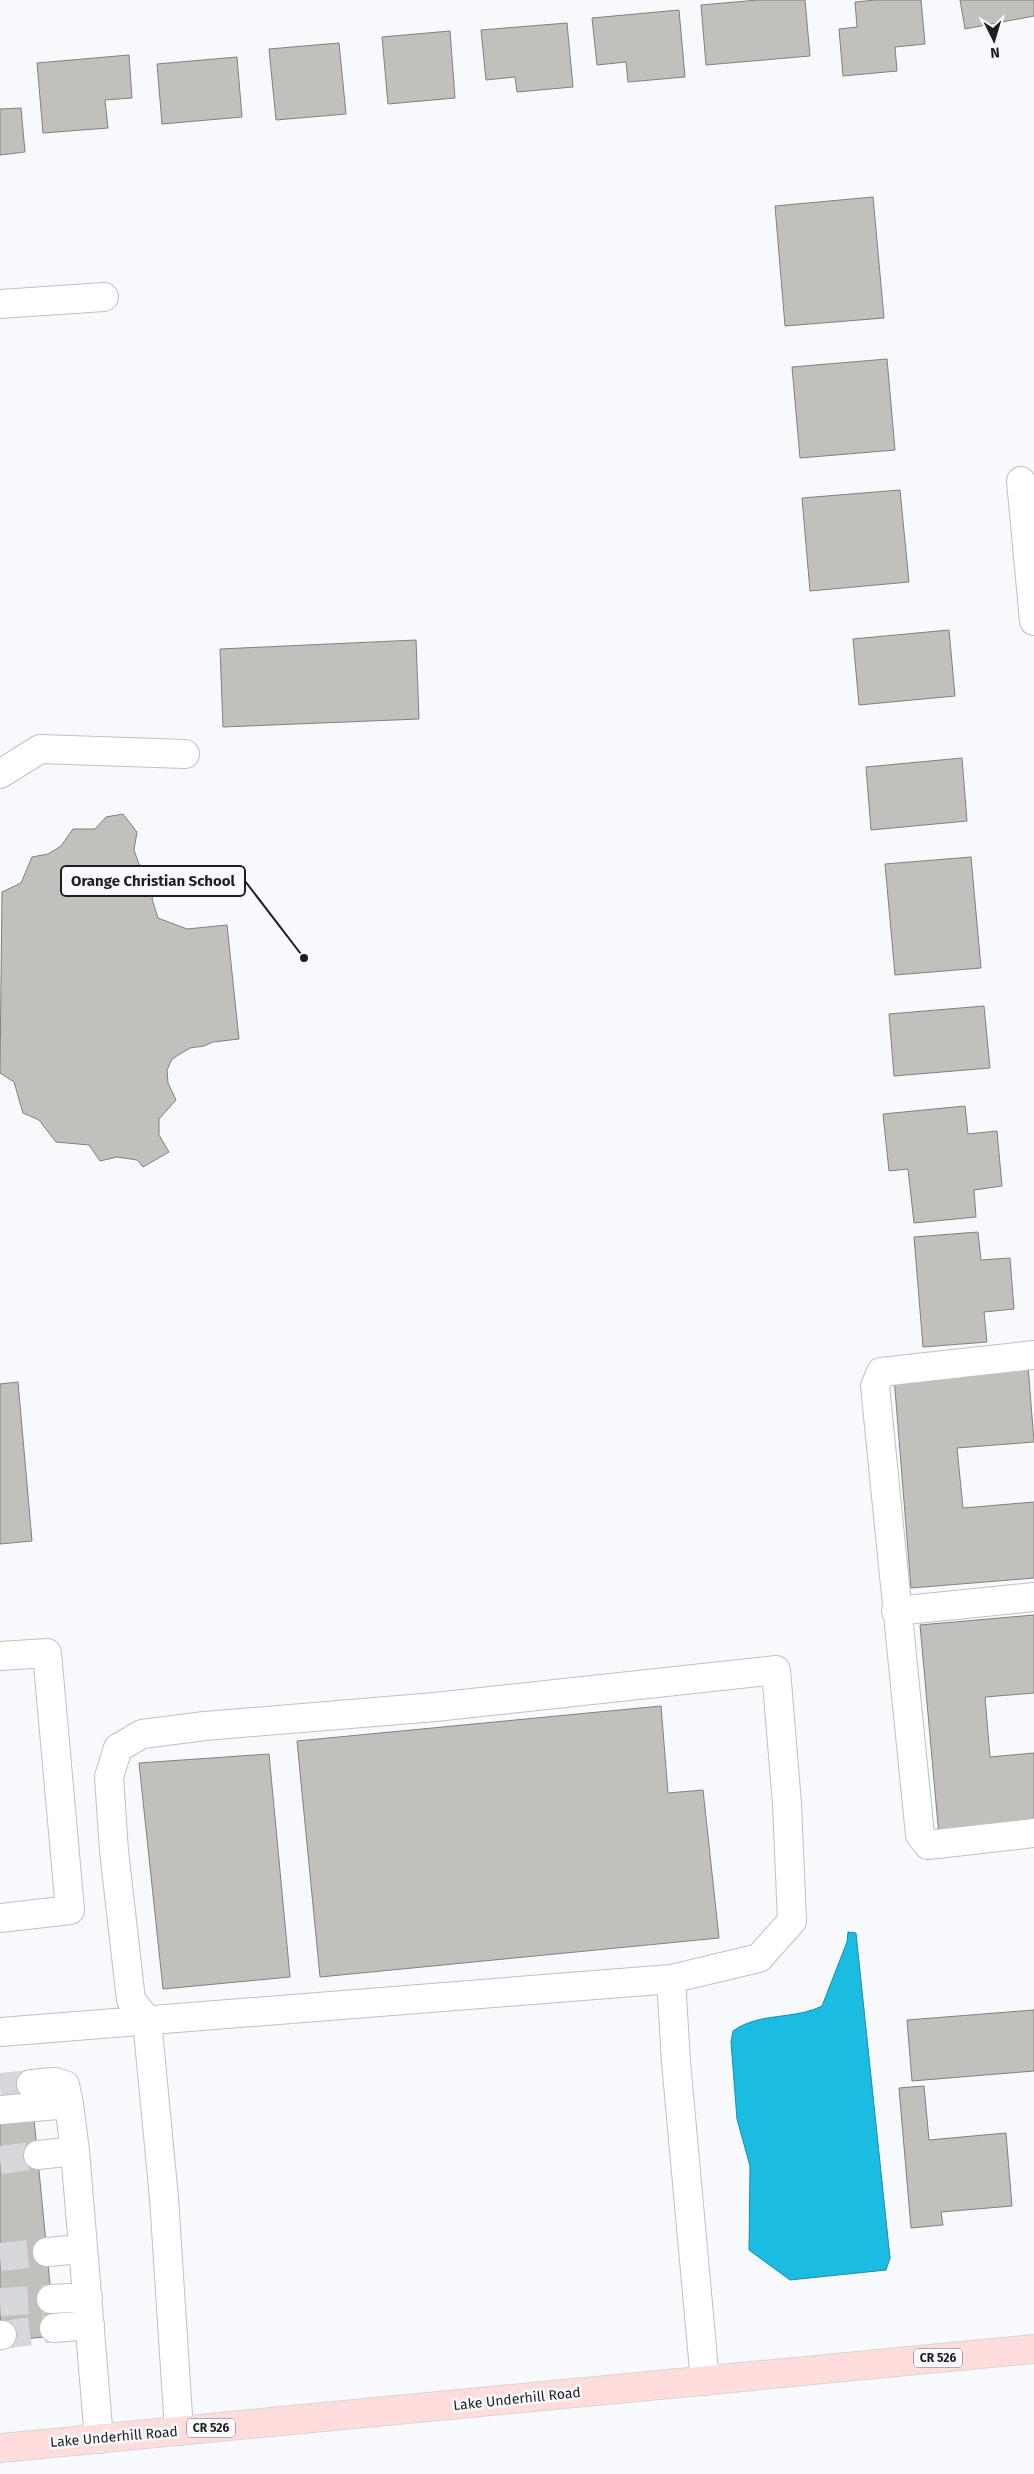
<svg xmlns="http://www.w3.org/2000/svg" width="1034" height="2474" font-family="'Fira Sans',sans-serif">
<rect width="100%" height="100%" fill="#f7f9fd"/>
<path fill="#1abce1" stroke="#1b8da7" d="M 848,1932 L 856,1933 L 890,2258 L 886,2270 L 790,2280 L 749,2250 L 750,2166 L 737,2119 L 731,2042 L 733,2031 C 759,2012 794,2020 822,2006 L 847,1942 Z"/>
<path fill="#c2c0bc" stroke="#82807d" d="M 758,0 L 805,0 L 810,56 L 706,65 L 701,5 Z
M 876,0 L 921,0 L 925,44 L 895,47 L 897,71 L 843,76 L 839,29 L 857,27 L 855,2 Z
M 960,0 L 1034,0 L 1034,16 L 965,29 Z
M 679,10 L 685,77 L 628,82 L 626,62 L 597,65 L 592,18 Z
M 567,23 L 573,87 L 517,92 L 515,77 L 486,80 L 481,30 Z
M 450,31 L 455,98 L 388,104 L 382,37 Z
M 339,43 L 346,114 L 276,120 L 269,49 Z
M 129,55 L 132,98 L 105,100 L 108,128 L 43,133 L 37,63 Z
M 237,57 L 242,117 L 162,124 L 157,64 Z
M 21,108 L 25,152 L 0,155 L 0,109 Z
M 873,197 L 884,318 L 785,326 L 775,206 Z
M 887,359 L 895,450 L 800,458 L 792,367 Z
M 900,490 L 909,582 L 810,591 L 802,498 Z
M 949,630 L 955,696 L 859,705 L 853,639 Z
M 416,640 L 419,719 L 223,727 L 220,649 Z
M 962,758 L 967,821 L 871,830 L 866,767 Z
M 123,814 L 137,832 L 134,850 L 139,864 L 158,879 L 152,899 L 158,918 L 187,929 L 227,925 L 239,1039 L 213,1042 L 204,1046 L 190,1048 L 172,1059 L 167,1070 L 168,1083 L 176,1100 L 159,1119 L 159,1135 L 169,1152 L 143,1167 L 137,1160 L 117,1157 L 100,1161 L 89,1145 L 56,1142 L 39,1120 L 23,1113 L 14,1082 L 0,1073 L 2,892 L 21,883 L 32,857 L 48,854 L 61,846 L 73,829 L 95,829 L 106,817 Z
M 971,857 L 981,968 L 895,975 L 885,864 Z
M 984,1006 L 990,1068 L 894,1076 L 889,1014 Z
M 965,1106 L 968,1134 L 997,1131 L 1002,1186 L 974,1190 L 976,1217 L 914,1223 L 908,1169 L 889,1171 L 883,1114 Z
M 978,1232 L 981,1260 L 1010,1258 L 1014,1309 L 984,1312 L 987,1342 L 923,1347 L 914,1237 Z
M 1028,1366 L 1034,1442 L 957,1448 L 963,1508 L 1034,1502 L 1034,1578 L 911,1588 L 894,1377 Z
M 18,1382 L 32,1541 L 0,1544 L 0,1384 Z
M 1034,1615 L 1034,1693 L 985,1697 L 990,1757 L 1034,1753 L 1034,1827 L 939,1836 L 920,1625 Z
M 661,1706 L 668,1793 L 703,1790 L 719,1938 L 320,1977 L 297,1741 Z
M 269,1754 L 290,1977 L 163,1989 L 139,1763 Z
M 1034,2010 L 1034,2071 L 912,2081 L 907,2020 Z
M 924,2086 L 929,2140 L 1006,2133 L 1012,2206 L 941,2212 L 943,2225 L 911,2228 L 899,2088 Z
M 34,2119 L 55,2336 L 2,2341 L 0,2315 L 0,2122 Z"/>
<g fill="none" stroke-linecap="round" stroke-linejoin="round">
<path stroke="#d6d8dc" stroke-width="28" stroke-dasharray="28 14" stroke-linecap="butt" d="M 0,2087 L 31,2084
M 0,2160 L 38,2155
M 0,2257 L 47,2252
M 0,2302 L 51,2299
M 2,2335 L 54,2328"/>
<g stroke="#bec0c4" stroke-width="30">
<path id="minor" d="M 0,304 L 104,297
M 1021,481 L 1034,621
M 0,774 L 40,749 L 185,754
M 1034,1355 L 881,1372 L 875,1386 L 920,1835 L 928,1845 L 1034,1833
M 896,1611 L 1034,1597
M 0,1656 L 47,1653 L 70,1910 L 0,1918
M 0,2032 L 671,1979
M 31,2084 L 55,2082 L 65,2085 L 69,2104
M 0,2110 L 69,2104 L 75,2151
M 38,2155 L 75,2151 L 99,2439
M 47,2252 L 83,2249
M 51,2299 L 88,2297
M 54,2328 L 90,2325
M 0,2335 L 2,2335
M 179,2431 L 164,2198 L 147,2020 L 131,2000 L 114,1851 L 109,1777 L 118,1748 L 142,1734 L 205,1726 L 435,1707 L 776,1670 L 787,1804 L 792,1921 L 759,1958 L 671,1979 L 676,2062 L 705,2381"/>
</g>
<g stroke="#d6d6d7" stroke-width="30">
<path id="major" d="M 0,2448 L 1034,2349"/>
</g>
<use href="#minor" stroke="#fff" stroke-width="28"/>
<use href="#major" stroke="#ffdddc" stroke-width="28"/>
</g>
<g text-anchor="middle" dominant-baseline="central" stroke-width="5" stroke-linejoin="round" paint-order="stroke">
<g fill="#f7f9fd" stroke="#5e6062" stroke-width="1">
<rect x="914" y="2348.5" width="48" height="19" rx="4"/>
<rect x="187" y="2418.5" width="48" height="19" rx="4"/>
</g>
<g font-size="12" font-weight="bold" fill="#1d1e1f">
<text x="938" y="2358">CR 526</text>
<text x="211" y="2428">CR 526</text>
</g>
<g font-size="14" fill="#1d1e1f" stroke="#f7f9fd">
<text transform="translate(517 2399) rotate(-6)">Lake Underhill Road</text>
<text transform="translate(114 2437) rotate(-5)">Lake Underhill Road</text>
</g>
</g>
<path fill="none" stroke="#1d1e1f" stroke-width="2" d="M304 958L245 881"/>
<circle fill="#1d1e1f" stroke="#f7f9fd" stroke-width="2" cx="304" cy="958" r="5"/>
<rect fill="#f7f9fd" stroke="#1d1e1f" stroke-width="2" x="61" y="866" width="184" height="30" rx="5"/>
<g font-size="15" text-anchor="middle" font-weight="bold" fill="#1d1e1f">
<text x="153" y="886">Orange Christian School</text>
</g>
<g transform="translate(994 40) rotate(175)" stroke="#f7f9fd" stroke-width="4" paint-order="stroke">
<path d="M0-4L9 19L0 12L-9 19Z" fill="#1d1e1f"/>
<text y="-8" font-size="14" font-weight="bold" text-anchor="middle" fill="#1d1e1f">N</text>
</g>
</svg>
